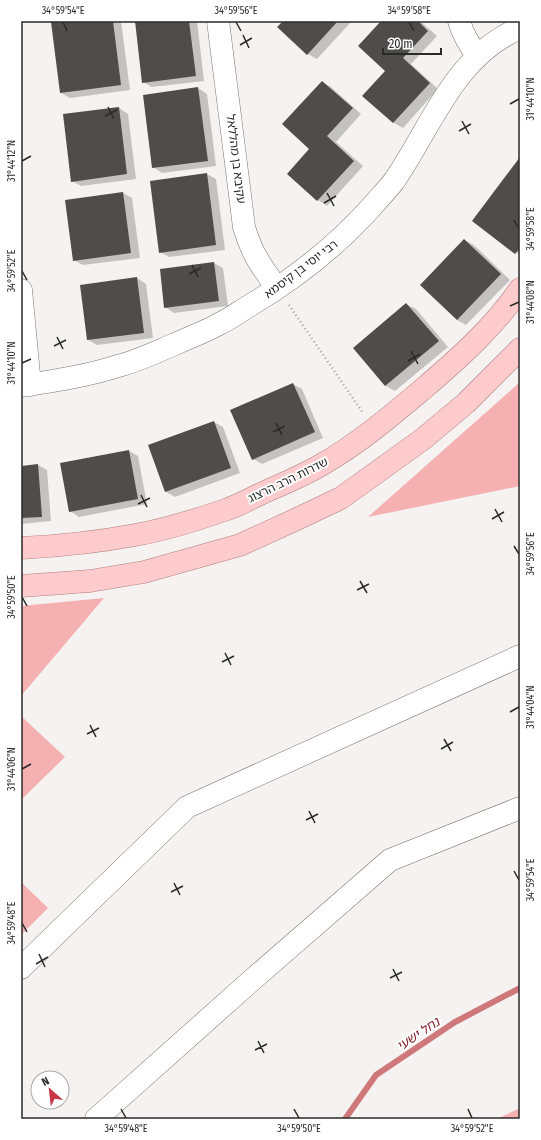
<svg xmlns="http://www.w3.org/2000/svg" width="541" height="1140" font-family="'Fira Sans Condensed','Noto Sans Hebrew',sans-serif">
<rect width="100%" height="100%" fill="#f6f2f2"/>
<path fill="#f5b1b1" d="M 520,382 L 520,486 L 368,517 Z
M 104,598 L 21,696 L 21,606 Z
M 21,716 L 65,757 L 21,800 Z
M 21,882 L 48,908 L 21,935 Z
M 520,1108 L 520,1119 L 497,1119 Z"/>
<path fill="#0003" d="M 68,21 L 121,21 L 130,90 L 70,98 L 61,93 Z
M 136,21 L 197,21 L 204,81 L 152,87 L 143,82 Z
M 284,21 L 352,21 L 317,59 L 308,54 L 278,27 Z
M 383,21 L 420,21 L 437,36 L 411,64 L 438,89 L 403,128 L 394,123 L 364,96 L 387,71 Z
M 322,82 L 331,87 L 361,114 L 336,142 L 363,166 L 327,206 L 318,200 L 288,173 L 311,149 Z
M 198,88 L 207,94 L 216,166 L 162,173 L 153,167 Z
M 119,108 L 128,114 L 136,179 L 81,186 L 72,181 Z
M 520,159 L 520,255 L 473,220 Z
M 207,174 L 216,179 L 225,250 L 169,257 L 160,252 Z
M 123,193 L 132,198 L 140,258 L 83,265 L 74,260 L 67,201 Z
M 464,240 L 474,245 L 510,280 L 466,325 L 457,320 Z
M 214,263 L 223,268 L 228,306 L 174,313 L 165,307 Z
M 137,278 L 146,284 L 153,338 L 97,345 L 88,340 Z
M 406,304 L 416,309 L 448,347 L 395,391 L 386,386 L 354,348 Z
M 293,384 L 302,389 L 323,438 L 262,464 L 253,459 Z
M 214,422 L 223,427 L 240,473 L 175,497 L 166,492 Z
M 129,451 L 138,456 L 147,504 L 79,517 L 70,511 Z
M 38,465 L 47,470 L 51,521 L 21,524 L 21,467 Z"/>
<g fill="none" stroke-linecap="round" stroke-linejoin="round">
<path stroke="#ce7879" stroke-width="6" d="M 345,1119 L 376,1075 L 455,1022 L 520,988"/>
</g>
<path fill="#504c4c" d="M 60,21 L 113,21 L 121,85 L 60,93 L 51,22 Z
M 135,21 L 189,21 L 196,76 L 142,83 Z
M 283,21 L 338,21 L 307,55 L 277,27 Z
M 381,21 L 418,21 L 428,31 L 403,58 L 430,83 L 393,123 L 362,96 L 385,71 L 358,46 Z
M 322,81 L 353,108 L 327,136 L 354,161 L 317,201 L 287,174 L 309,149 L 282,124 Z
M 198,87 L 208,161 L 152,168 L 143,95 Z
M 119,107 L 127,174 L 71,182 L 63,114 Z
M 520,157 L 520,248 L 515,254 L 472,221 Z
M 207,173 L 216,245 L 159,253 L 150,181 Z
M 123,192 L 131,253 L 73,261 L 65,200 Z
M 464,239 L 501,274 L 457,320 L 420,285 Z
M 214,262 L 219,301 L 164,308 L 160,269 Z
M 137,277 L 144,333 L 87,340 L 80,285 Z
M 406,303 L 439,341 L 385,386 L 353,348 Z
M 293,383 L 315,432 L 252,460 L 230,410 Z
M 214,421 L 231,468 L 165,492 L 148,445 Z
M 129,450 L 138,499 L 69,512 L 60,463 Z
M 38,464 L 42,517 L 21,518 L 21,466 Z"/>
<g fill="none" stroke-linecap="round" stroke-linejoin="round">
<g stroke="#787574" stroke-width="23">
<path id="minor" d="M 218,21 L 244,227 C 252,254 261,266 277,288
M 459,21 C 463,35 469,45 478,56
M 21,290 L 30,385
M 21,386 C 53,381 87,376 118,366 C 138,361 156,352 175,344 C 190,337 205,332 219,324 C 230,319 239,312 249,306 C 296,278 339,244 375,203 C 381,196 388,189 394,181 C 432,126 454,56 520,28
M 21,968 L 187,807 L 520,656
M 96,1119 L 252,980 L 390,860 L 520,808"/>
</g>
<g stroke="#b27c7c" stroke-width="23">
<path id="major" d="M 21,548 C 59,546 98,542 135,535 C 165,530 196,520 225,510 C 240,505 253,497 267,491 C 285,483 304,475 321,465 C 358,444 391,416 423,389 C 457,360 495,326 520,289
M 21,586 L 90,581 L 144,572 L 240,545 L 297,519 L 341,498 L 423,439 L 466,403 L 520,349"/>
</g>
<path stroke="#a5a2a2" stroke-width="2.5" stroke-dasharray="1 3" stroke-linecap="butt" d="M 289,305 L 363,413"/>
<use href="#minor" stroke="#fff" stroke-width="22"/>
<use href="#major" stroke="#fdcbcb" stroke-width="22"/>
</g>
<path fill="none" stroke="#2a2929" stroke-width="1.5" d="M 63,22 L 67,31M 236,22 L 241,31M 409,22 L 414,31M 243,35 L 249,48M 240,45 L 252,38M 510,104 L 519,99M 108,107 L 114,119M 105,116 L 117,110M 462,121 L 469,134M 459,131 L 471,124M 22,161 L 31,156M 327,193 L 334,206M 324,203 L 336,196M 514,220 L 519,229M 192,265 L 198,277M 22,271 L 27,280M 189,274 L 201,268M 510,306 L 519,302M 57,337 L 63,349M 54,346 L 66,340M 411,351 L 418,364M 408,361 L 420,354M 22,363 L 31,359M 276,423 L 282,435M 273,432 L 285,426M 141,495 L 147,507M 138,504 L 150,498M 495,509 L 502,522M 492,519 L 504,512M 514,546 L 519,554M 360,581 L 367,593M 357,590 L 369,584M 22,597 L 27,606M 225,653 L 231,665M 222,662 L 234,656M 510,712 L 519,707M 90,725 L 96,737M 87,734 L 99,728M 444,739 L 451,751M 441,749 L 453,742M 22,769 L 31,764M 309,811 L 315,823M 306,820 L 318,814M 514,871 L 519,880M 174,883 L 180,895M 171,892 L 183,886M 22,923 L 27,932M 39,954 L 45,967M 36,964 L 48,957M 393,969 L 399,981M 390,978 L 402,972M 258,1041 L 264,1053M 255,1050 L 267,1044M 121,1109 L 126,1118M 294,1109 L 299,1118M 468,1109 L 472,1118"/>
<g text-anchor="middle" dominant-baseline="central" stroke-width="4" stroke-linejoin="round" paint-order="stroke">
<g font-size="12" fill="#2a2929" stroke="#fff">
<text transform="translate(236 159) rotate(83)">עקיבא בן מהללאל</text>
<text transform="translate(301 269) rotate(-37)">רבי יוסי בן קיסמא</text>
<text transform="translate(288 480) rotate(-26)">שדרות הרב הרצוג</text>
</g>
<g font-size="13" font-style="italic" fill="#88212c" stroke="#fff">
<text transform="translate(418 1034) rotate(-34)">נחל ישעי</text>
</g>
</g>
<rect width="541" height="1140" fill="none" stroke="#ffffff" stroke-width="44"/>
<g transform="translate(50 1090) rotate(332)"><circle r="19" fill="#ffffff" stroke="#aaa9a9"/>
<path d="M0-3L7 15L0 10L-7 15Z" fill="#c63645"/>
<text y="-6" font-size="11" font-weight="bold" text-anchor="middle" fill="#2a2929">N</text>
</g>
<path d="M383 48v6h58v-6" fill="none" stroke="#2a2929" stroke-width="2"/>
<text x="389" y="48" font-size="12" fill="#2a2929" stroke="#ffffff" stroke-width="3" paint-order="stroke">20 m</text>
<rect x="22" y="22" width="497" height="1096" fill="none" stroke="#2a2929" stroke-width="1.5"/>
<g font-size="10" text-anchor="middle" fill="#2a2929">
<text x="63" y="14">34°59'54"E</text>
<text x="236" y="14">34°59'56"E</text>
<text x="409" y="14">34°59'58"E</text>
<text transform="translate(530 99) rotate(-90)" y="4">31°44'10"N</text>
<text transform="translate(11 161) rotate(-90)" y="4">31°44'12"N</text>
<text transform="translate(530 229) rotate(-90)" y="4">34°59'58"E</text>
<text transform="translate(11 271) rotate(-90)" y="4">34°59'52"E</text>
<text transform="translate(530 302) rotate(-90)" y="4">31°44'08"N</text>
<text transform="translate(11 363) rotate(-90)" y="4">31°44'10"N</text>
<text transform="translate(530 554) rotate(-90)" y="4">34°59'56"E</text>
<text transform="translate(11 597) rotate(-90)" y="4">34°59'50"E</text>
<text transform="translate(530 707) rotate(-90)" y="4">31°44'04"N</text>
<text transform="translate(11 769) rotate(-90)" y="4">31°44'06"N</text>
<text transform="translate(530 880) rotate(-90)" y="4">34°59'54"E</text>
<text transform="translate(11 923) rotate(-90)" y="4">34°59'48"E</text>
<text x="126" y="1132">34°59'48"E</text>
<text x="299" y="1132">34°59'50"E</text>
<text x="472" y="1132">34°59'52"E</text>
</g>
</svg>
